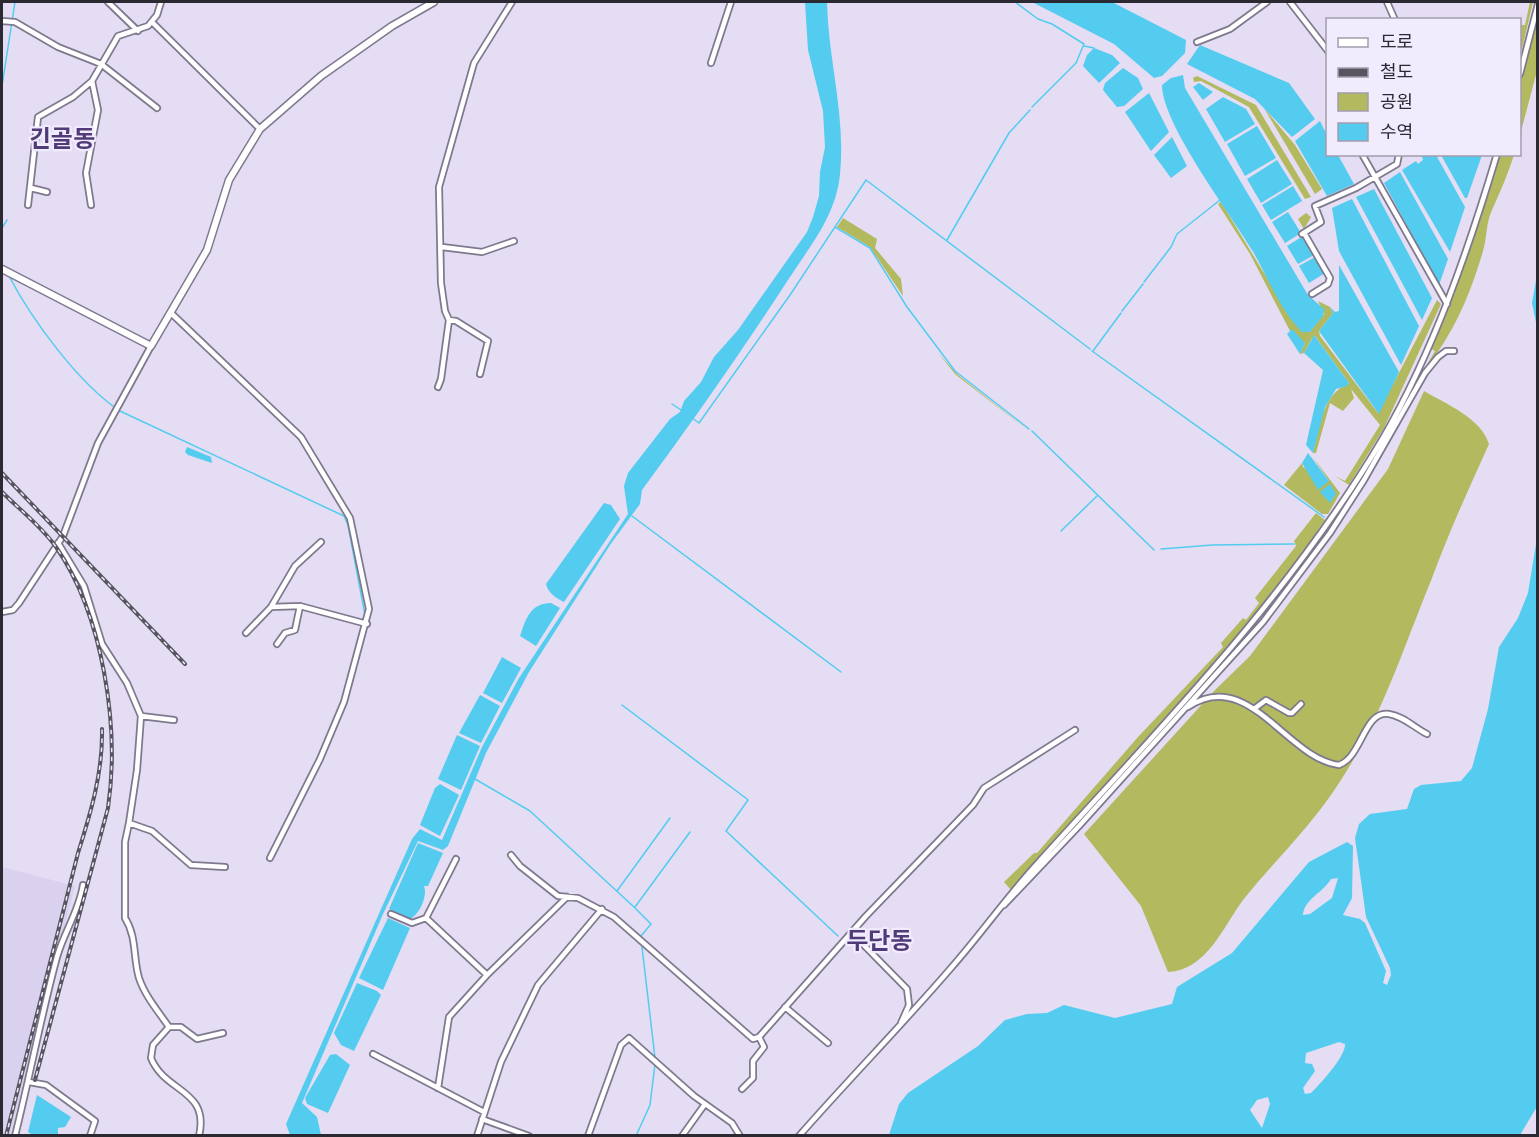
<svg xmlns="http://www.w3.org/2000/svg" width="1539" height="1137" font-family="'IBM Plex Sans','Noto Sans KR',sans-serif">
<rect width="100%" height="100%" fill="#e4ddf4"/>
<path fill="#dad1ef" d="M 2,867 L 75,886 L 10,1135 L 2,1135 Z"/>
<path fill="#b3b95f" d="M 1530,2 L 1533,2 L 1522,49 L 1520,48 L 1520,25 L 1525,25 Z
M 1537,11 L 1537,71 L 1520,135 L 1520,83 Z
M 1197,76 L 1256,105 L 1311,197 L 1305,199 L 1249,107 L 1201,81 L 1194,82 L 1193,78 Z
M 1264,108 L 1295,145 L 1322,189 L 1315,194 Z
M 1500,155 L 1514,155 C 1508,174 1500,192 1492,210 C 1486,222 1487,238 1483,251 C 1470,295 1454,334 1424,370 L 1435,351 L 1430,348 L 1465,262 Z
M 1221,202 L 1293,321 L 1310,332 L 1324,314 L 1318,301 L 1330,307 L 1333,313 L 1319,331 L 1320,336 L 1378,413 L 1437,300 L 1441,304 L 1384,428 L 1349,485 L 1335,476 L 1345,481 L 1380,425 L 1351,389 L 1354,398 L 1343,411 L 1330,403 L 1316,453 L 1313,453 C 1320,425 1322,395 1349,383 L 1315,336 L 1312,338 L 1304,353 L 1300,354 L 1305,343 L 1290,331 L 1250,254 L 1218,204 Z
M 1306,213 L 1311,217 L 1304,229 L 1298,219 Z
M 843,218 L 877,239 L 875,248 L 901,279 L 903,296 L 870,247 L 837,227 Z
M 938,353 L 958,375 L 1029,431 L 956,375 Z
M 1424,391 C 1446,404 1481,418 1489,444 C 1469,488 1449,532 1432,578 C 1403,649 1383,714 1341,780 C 1311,827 1276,859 1243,900 C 1223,927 1207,970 1168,972 L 1141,906 L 1084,834 L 1215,690 L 1250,656 L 1388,469 Z
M 1312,456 L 1340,493 L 1328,514 L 1322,514 L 1284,485 L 1302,463 L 1303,467 L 1329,481 Z
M 1316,513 L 1325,520 L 1282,583 L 1228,647 L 1011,890 L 1004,882 L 1034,853 L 1037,853 L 1138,737 L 1223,647 L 1221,643 L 1243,618 L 1246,620 L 1259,603 L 1255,598 L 1296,546 L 1294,541 Z"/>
<path fill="#53ccef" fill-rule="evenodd" d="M 805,2 L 827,2 C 828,59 846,116 840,174 C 836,216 810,246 788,280 C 742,351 693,421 642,490 L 640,504 L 610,545 L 529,672 L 486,753 L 448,846 L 443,850 L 418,841 L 383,914 L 302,1103 L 317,1117 L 321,1135 L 290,1135 L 286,1124 L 412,839 L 420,829 L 442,840 L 482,747 L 519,678 L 628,514 L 624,486 L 628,473 L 670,419 L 680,412 L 684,401 L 701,382 L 714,357 L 738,330 L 807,232 L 813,217 L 819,196 L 820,172 L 825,147 L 823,111 L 808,50 Z
M 1032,2 L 1112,2 L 1186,40 L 1185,53 L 1162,76 L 1154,78 L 1114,44 Z
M 1200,45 L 1289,83 L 1315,119 L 1292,137 L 1255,99 L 1187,64 Z
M 1094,48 L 1112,55 L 1120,63 L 1099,83 L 1083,66 L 1087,55 Z
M 1123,68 L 1138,78 L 1143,89 L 1124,106 L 1117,107 L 1103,90 L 1105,83 Z
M 1183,75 L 1185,88 L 1308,295 L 1324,309 L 1323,316 L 1310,332 L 1302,332 C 1279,309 1268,277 1252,250 C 1230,213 1162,124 1162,85 L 1171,78 Z
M 1199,83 L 1213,92 L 1203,100 L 1193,87 Z
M 1149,93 L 1169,132 L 1151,151 L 1125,112 Z
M 1223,97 L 1246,109 L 1255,124 L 1225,142 L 1206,109 Z
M 1320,121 L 1327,135 L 1328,154 L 1338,155 L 1354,184 L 1327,196 L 1295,141 Z
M 1257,126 L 1276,158 L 1245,176 L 1227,144 Z
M 1172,137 L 1187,166 L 1171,178 L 1154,155 Z
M 1426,155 L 1436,155 L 1465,207 L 1450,252 L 1402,170 L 1416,161 L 1418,164 L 1423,160 L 1422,157 Z
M 1441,155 L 1482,155 L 1467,198 L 1465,198 Z
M 1277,160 L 1292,184 L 1261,203 L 1247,179 Z
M 1400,172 L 1448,259 L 1439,285 L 1384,183 Z
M 1293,186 L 1302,201 L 1271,220 L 1262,205 Z
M 1374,189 L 1432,298 L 1422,320 L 1356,197 Z
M 1352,199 L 1419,326 L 1401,365 L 1339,251 L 1332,208 Z
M 1288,212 L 1301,233 L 1285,243 L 1272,222 Z
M 1303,236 L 1314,255 L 1298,264 L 1287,246 Z
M 1315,257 L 1325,273 L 1309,283 L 1299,266 Z
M 1339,265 L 1399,372 L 1379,414 L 1319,331 L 1333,313 L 1330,307 L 1335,312 L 1339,311 Z
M 1537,275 L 1537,327 L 1532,303 Z
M 1292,329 L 1305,343 L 1300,354 L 1287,334 Z
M 1314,335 L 1349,383 L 1347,386 L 1336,389 L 1325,407 L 1313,453 L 1306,445 L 1323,370 L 1304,353 Z
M 187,447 L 211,457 L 212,463 L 188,455 L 185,452 Z
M 1308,453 L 1329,481 L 1318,490 L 1302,463 Z
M 1330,484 L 1336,494 L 1330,503 L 1320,492 Z
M 604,503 L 611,505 L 620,519 L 564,602 C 556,598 548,593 546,584 Z
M 1537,538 L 1538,1105 L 1520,1135 L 889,1135 L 899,1104 L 908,1093 L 978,1046 L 1005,1020 L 1027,1014 L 1047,1013 L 1064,1005 L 1115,1018 L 1172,1004 L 1177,987 L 1232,953 L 1309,862 L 1347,842 L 1353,846 L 1352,898 L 1343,915 L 1360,919 L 1365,923 L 1386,971 L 1383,983 L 1387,985 L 1391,975 L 1390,968 L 1366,917 L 1355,838 L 1359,824 L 1370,814 L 1407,809 L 1414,789 L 1421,785 L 1461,781 L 1472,768 L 1488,709 L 1499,647 L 1518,618 L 1528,593 ZM 1338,878 L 1332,898 L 1310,914 L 1303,915 C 1304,899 1324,892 1331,879 ZM 1339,1042 L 1345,1044 C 1346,1056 1320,1084 1311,1093 L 1305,1094 L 1303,1088 L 1315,1071 L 1312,1064 L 1305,1063 L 1306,1053 ZM 1268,1097 L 1270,1104 L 1262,1128 L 1250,1110 L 1257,1100 Z
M 551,603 L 560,608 L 536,646 L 520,636 C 526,618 531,603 551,603 Z
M 502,657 L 521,668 L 502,703 L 483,693 Z
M 480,695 L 500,706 L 481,743 L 459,733 Z
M 457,735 L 480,746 L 461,790 L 438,779 Z
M 440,784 L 459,795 L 440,836 L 420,825 L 435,788 Z
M 418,843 L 443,853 L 428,886 L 424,886 C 428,896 419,915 410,919 L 389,909 Z
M 388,918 L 410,928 L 383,990 L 359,978 Z
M 357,983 L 377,991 L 381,995 L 354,1051 L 341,1045 L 334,1033 Z
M 336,1054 L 350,1065 L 328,1113 L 307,1104 L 305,1098 L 330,1055 Z
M 37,1095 L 71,1117 L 65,1127 L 58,1128 L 58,1134 L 61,1135 L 33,1135 L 28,1132 Z"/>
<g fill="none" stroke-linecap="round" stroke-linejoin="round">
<path stroke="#53ccef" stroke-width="1.5" d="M 1015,2 L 1038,19 L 1052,24 L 1084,44 L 1076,63 L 1032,107
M 1084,46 L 1094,48
M 2,86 L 15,2
M 835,227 L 870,248 L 907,307 L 955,371 L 1029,429
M 2,228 L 7,220
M 947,240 L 1009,133 L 1030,110
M 9,276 C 32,320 79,384 120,411 L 344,516 L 348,525 L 365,615
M 1144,282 L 1171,247 L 1177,234 L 1220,200
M 1122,311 L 1143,284
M 1092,351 L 1324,517
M 1093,351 L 1121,313
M 672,404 L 681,410
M 692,418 L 699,423 L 790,295 L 866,180 L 1090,349
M 1032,431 L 1154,550
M 632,516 L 841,672
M 1061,531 L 1097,496
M 1161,549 L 1212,545 L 1294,544
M 622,705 L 747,799
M 475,779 L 530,811 L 634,907 L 651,924 L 641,936
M 748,800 L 726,831 L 838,936
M 617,891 L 670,818
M 635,907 L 690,832
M 642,947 L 655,1058
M 636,1136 L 650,1105 L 655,1064"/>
<g stroke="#7f798d" stroke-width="8">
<path id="minor" d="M 108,2 L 138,31
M 1290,2 L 1328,51
M 1387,2 L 1395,20
M 2,21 L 15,22 L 58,47 L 101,64 L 157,108
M 152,22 L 260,129
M 1197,42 L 1230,29 L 1267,2
M 711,63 L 731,2
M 1520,74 L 1538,4
M 1362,154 L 1447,304
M 31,188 L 47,192
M 28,205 L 38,117 L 73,97 L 92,81
M 91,205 L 86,173 L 98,110 L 92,81 L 118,36 L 148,26 L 157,15 L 161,2
M 1304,233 L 1330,278 L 1328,284 L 1312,294
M 1302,234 L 1321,222 L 1315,206 L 1356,188 L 1397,164 L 1399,154
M 442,247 L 482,252 L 514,241
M 171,313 L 301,437 L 350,518 L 369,609 L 344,702 L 320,759 L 270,858
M 449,320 L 456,321 L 488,341 L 480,374
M 438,387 L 441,379 L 449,320 L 445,311 L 441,283 L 439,187 L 474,63 L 512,2
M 58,543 L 84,586 L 102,644 L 127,683 L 141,716 L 137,770 L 129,823
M 271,607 L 295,566 L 321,542
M 2,612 L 13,610 L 19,603 L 63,536 L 98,443 L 151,346
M 246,633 L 271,607 L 300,606 L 367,624
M 277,644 L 285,633 L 295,630 L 300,606
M 1188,707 C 1248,666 1287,759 1339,765 C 1362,757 1364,710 1389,714 C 1403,716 1415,728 1427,734
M 1254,709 L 1266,700 L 1289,713 L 1292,713 L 1301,704
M 141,716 L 174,720
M 511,855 L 520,866 L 558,896 L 578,898 L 614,917 L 753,1039 L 759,1037 L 866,916 L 973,805 L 984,788 L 1075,730
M 1004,905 L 1079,826 L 1263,622 L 1330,533 L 1364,480 L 1425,373 L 1438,357 L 1446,351 L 1454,351
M 391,914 L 412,923 L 426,918 L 456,859
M 426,918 L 487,975
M 851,932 L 907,989 L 909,1005 L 901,1023
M 785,1007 L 828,1043
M 169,1027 L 181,1027 L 197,1039 L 223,1033
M 373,1054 L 484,1112
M 29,1082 L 46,1085 L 91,1118 L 95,1121 L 90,1136
M 438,1088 L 449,1017 L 487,975 L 567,897
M 742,1089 L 753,1078 L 753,1061 L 764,1047 L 759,1037
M 482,1119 L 529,1136
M 15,1136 C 30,1076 41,1016 57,957 C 64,932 79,911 83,885
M 199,1136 C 210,1089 165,1093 151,1058 L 153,1045 L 169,1027 C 158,1011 145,996 139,978 C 133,958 137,937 125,918 L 125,842 L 129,823 L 152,831 L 191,865 L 225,867
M 477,1136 L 501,1062 L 538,985 L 602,909
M 588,1136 L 621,1045 L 629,1038 L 694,1096 L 732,1123 L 740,1136
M 682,1136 L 705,1104
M 799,1136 C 849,1079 902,1025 951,968 C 981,934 1006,898 1037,864 C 1160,728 1289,597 1383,438 C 1434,350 1468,251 1497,154"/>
</g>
<g stroke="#7f798d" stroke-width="9">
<path id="major" d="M 2,269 L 151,346 L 207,250 L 229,180 L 260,129 L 321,76 L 392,26 L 434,2"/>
</g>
<use href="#minor" stroke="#fff" stroke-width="4.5"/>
<use href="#major" stroke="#fff" stroke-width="6"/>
<g stroke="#585561" stroke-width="4">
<path id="rail" d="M 2,473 L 185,664
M 2,492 C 19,509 42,527 56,547 C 103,615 120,727 108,808 L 35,1080
M 6,1136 L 78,853 C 91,812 103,772 102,729"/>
</g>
<use href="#rail" stroke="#f1ebfe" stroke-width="1.5" stroke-dasharray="4.5" stroke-linecap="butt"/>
</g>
<g text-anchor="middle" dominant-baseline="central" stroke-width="4.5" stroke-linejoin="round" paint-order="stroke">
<g font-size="24" font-weight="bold" fill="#503b78" stroke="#f1ebfe">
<text x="62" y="138">긴골동</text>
<text x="879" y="940">두단동</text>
</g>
</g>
<rect width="1539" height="1137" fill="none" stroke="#2b2931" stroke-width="6"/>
<rect x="1326" y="18" width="195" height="138" fill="#f1ebfe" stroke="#a29dac" stroke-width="1.5"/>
<rect x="1338" y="38" width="30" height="9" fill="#ffffff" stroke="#a29dac" stroke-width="1.5"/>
<text x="1380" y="48" font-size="18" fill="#2b2931">도로</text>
<rect x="1338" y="68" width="30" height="9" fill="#585561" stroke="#a29dac" stroke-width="1.5"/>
<text x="1380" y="78" font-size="18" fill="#2b2931">철도</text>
<rect x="1338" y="93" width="30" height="18" fill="#b3b95f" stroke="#a29dac" stroke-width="1.5"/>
<text x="1380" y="108" font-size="18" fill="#2b2931">공원</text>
<rect x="1338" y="123" width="30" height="18" fill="#53ccef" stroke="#a29dac" stroke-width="1.5"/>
<text x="1380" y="138" font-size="18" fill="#2b2931">수역</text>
</svg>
